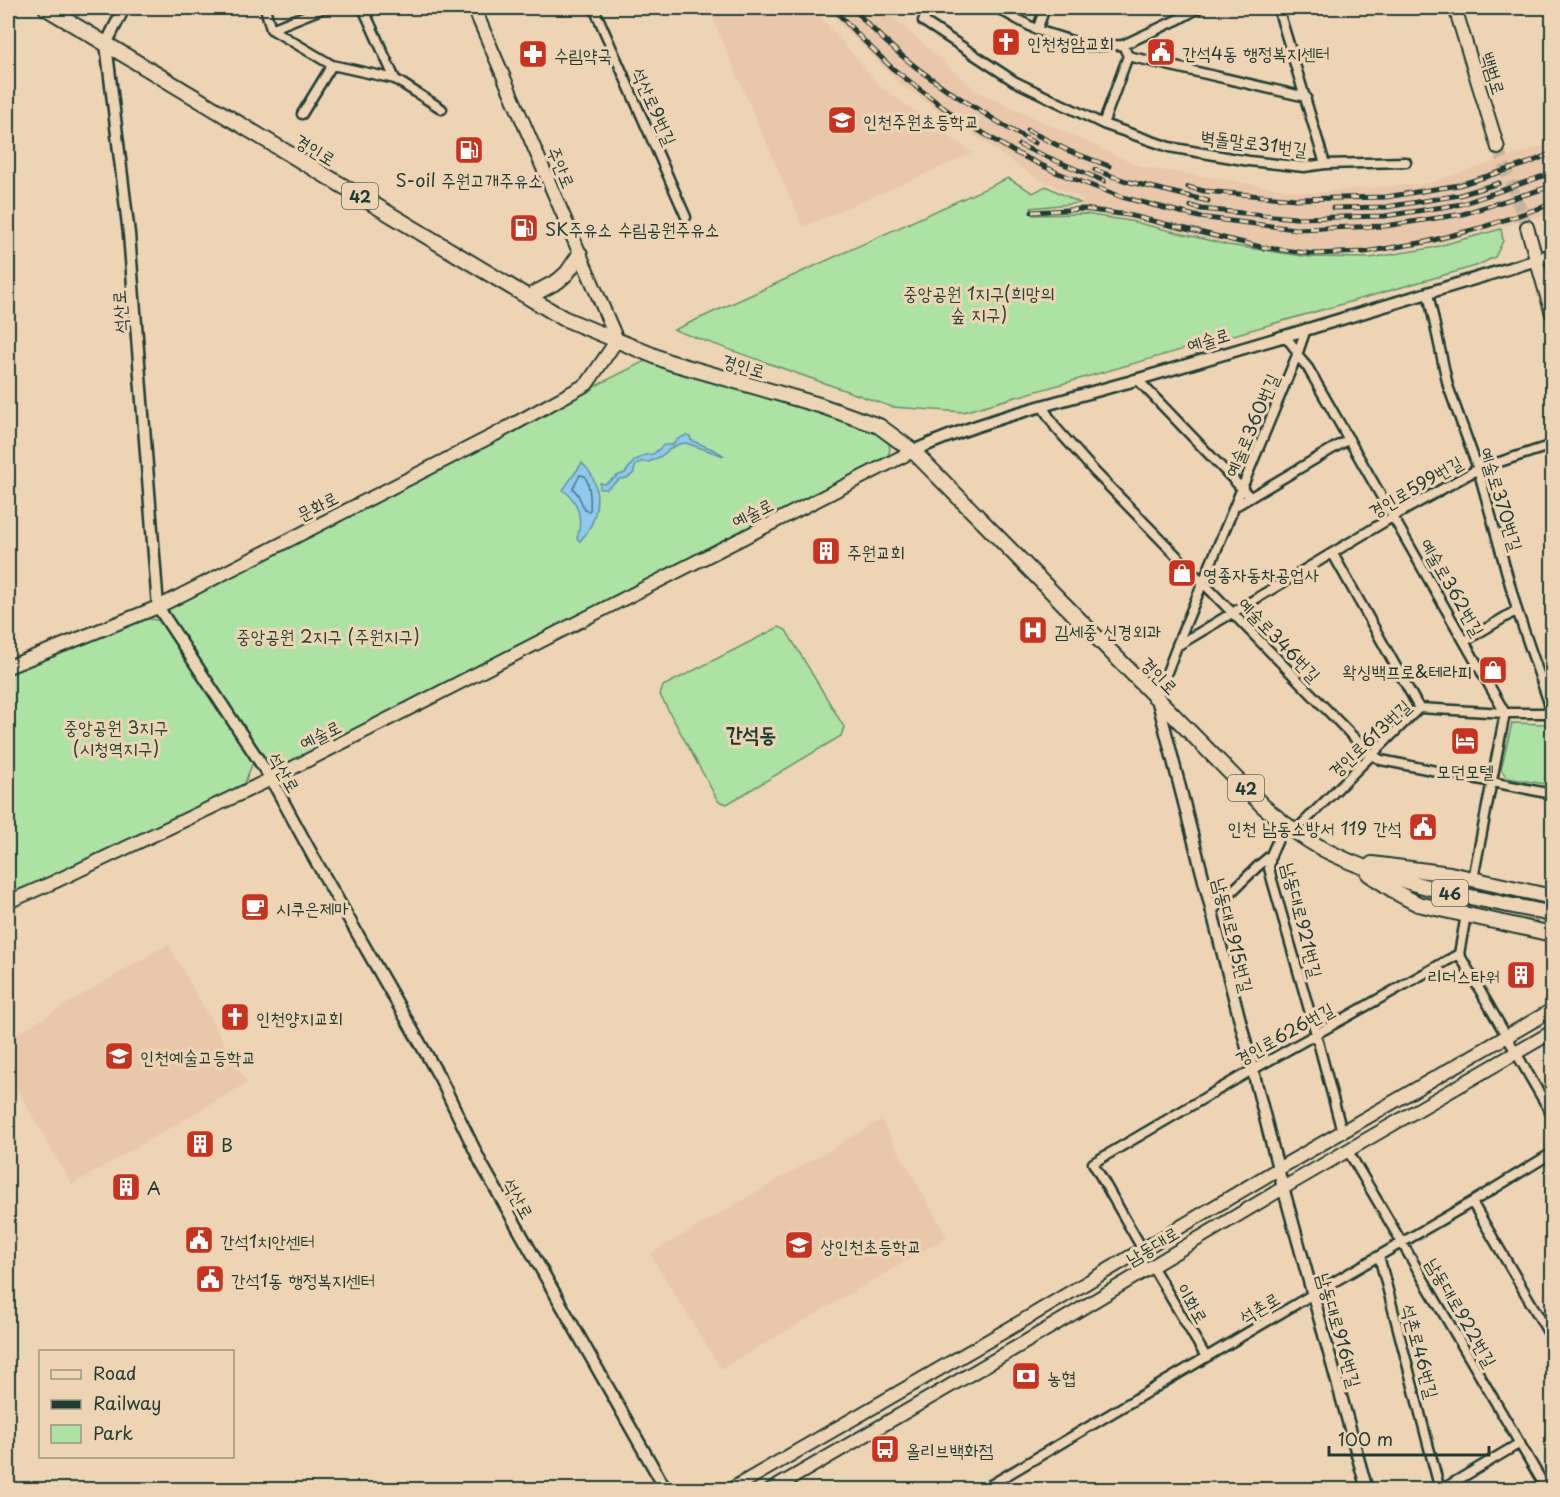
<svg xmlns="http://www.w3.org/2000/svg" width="1560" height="1497" font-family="'Playpen Sans','Poor Story',sans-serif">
<rect width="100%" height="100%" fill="#edd4b5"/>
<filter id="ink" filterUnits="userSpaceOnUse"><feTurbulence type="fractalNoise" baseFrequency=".0167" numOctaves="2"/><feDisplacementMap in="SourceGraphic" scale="12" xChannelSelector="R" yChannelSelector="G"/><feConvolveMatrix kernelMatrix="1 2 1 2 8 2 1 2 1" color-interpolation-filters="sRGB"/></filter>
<g filter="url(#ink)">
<path fill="#e9c7ab" d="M 708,8 L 813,8 L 881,87 L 973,153 L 803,227 Z
M 825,8 L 882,8 L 978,92 L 1141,167 L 1310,193 L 1429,183 L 1552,143 L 1552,212 L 1543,216 L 1432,245 L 1376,254 L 1316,256 L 1255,248 L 1204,238 L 1139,220 L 1083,211 L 1083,199 L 1033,176 L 900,84 Z
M 168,944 L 247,1083 L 72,1185 L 8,1073 L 8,1039 Z
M 881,1120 L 947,1237 L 721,1369 L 650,1254 Z"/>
<path fill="#ade2a5" stroke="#66906c" stroke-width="1.5" d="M 1008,178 L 1033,193 L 1046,186 L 1080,203 L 1031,208 L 1033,215 L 1085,214 L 1130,221 L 1228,245 L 1310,257 L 1370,258 L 1431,248 L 1501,229 L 1503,241 L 1495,257 L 1476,266 L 963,412 L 892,407 L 674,330 Z
M 655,356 L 879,426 C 896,452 893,452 871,472 L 287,771 L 256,755 L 240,794 L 8,900 L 8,667 L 134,616 L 168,622 L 170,600 Z
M 779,627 L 786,630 L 844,727 L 841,736 L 727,804 L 718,801 L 660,695 L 663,686 Z
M 1512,723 L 1548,724 L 1552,739 L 1552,785 L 1508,778 L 1501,770 Z"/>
<path fill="#8fc9ee" stroke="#6291a4" stroke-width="1.5" d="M 686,435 L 690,436 L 691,440 C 702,446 715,448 724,456 L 686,443 L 679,444 L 671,448 L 661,456 L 649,462 L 640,462 L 636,465 L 633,474 L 627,478 L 620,479 L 606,489 L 600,489 L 600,483 L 605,484 L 619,475 L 625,473 L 634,461 L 645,455 L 653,454 L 664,445 L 672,445 L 678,439 Z
M 582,463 C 604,483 600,520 580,541 L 577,539 C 583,520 579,501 563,490 Z"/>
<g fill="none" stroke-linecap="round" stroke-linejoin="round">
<path stroke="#4c757e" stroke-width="1.5" d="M 580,475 L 585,476 C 590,486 591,498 590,510 L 588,512 L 585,510 L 578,495 L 573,488 Z"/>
<path stroke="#c4b69b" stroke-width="12" stroke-dasharray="12 6" stroke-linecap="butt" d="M 1498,148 L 1527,227"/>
<g stroke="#1f3d34" stroke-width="13">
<path id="minor" d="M 265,8 L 271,29
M 324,8 L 271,29 L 332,65
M 363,8 L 395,79
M 594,8 L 686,217
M 931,8 L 923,21 L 1014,81 L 1103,124 L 1169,147 L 1249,161 L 1304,167 L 1325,164 L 1406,162
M 997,8 L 1037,30 L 1088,46 L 1123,45 L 1179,19 L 1199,8
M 1278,8 L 1325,164
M 1037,30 L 1045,8
M 1123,45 L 1128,56 L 1306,97
M 302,114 L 332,65 L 395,79 L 442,109
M 1103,124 L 1128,56
M 1428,293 L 1448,386 L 1478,469 L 1517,610 L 1552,712
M 1281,336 L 1290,342 L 1296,350 L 1297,355 L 1308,368 L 1505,713 L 1473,879
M 1137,379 L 1250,497
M 1042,406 L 1056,428 L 1095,472 L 1369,753 L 1381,760 L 1552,794
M 1234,507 L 1349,439
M 1333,554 L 1419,708
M 1465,641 L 1517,610
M 1177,645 L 1297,355 L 1306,329
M 1157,698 L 1177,646 L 1394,516 L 1478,469 L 1552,445
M 1295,831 L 1419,708 L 1505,713 L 1552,713
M 1271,855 L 1269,868 L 1272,880 L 1316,1034 L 1342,1132
M 1211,912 L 1257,867 L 1271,855 L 1285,824
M 1459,954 L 1552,1115
M 1348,1151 L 1547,1490
M 1472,1202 L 1552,1339
M 1143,1250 L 1093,1163 L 1252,1070 L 1459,954 L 1466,915
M 1379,1256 L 1440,1490
M 1152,1266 L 1206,1357
M 982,1490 L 1313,1294 L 1472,1202 L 1552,1153
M 1441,1490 L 1520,1443"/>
</g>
<g stroke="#1f3d34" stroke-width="15">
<path id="tertiary" d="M 124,8 L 106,44 L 129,234 L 158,607 L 271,779 L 314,858 L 440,1078 L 481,1163 L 666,1490
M 913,451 C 986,418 1063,401 1139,379 C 1272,340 1404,301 1537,260 L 1552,253
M 1157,698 L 1281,1180 L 1367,1490"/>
</g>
<g stroke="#1f3d34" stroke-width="16">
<path id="secondary" d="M 1455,8 L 1498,148
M 1527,227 L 1552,314
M 8,667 L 158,607 L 496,434 L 587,384 L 617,340 L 474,8
M 8,902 L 54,882 L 271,779 L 913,451
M 730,1490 L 1012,1327 L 1278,1169 L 1552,1010
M 771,1490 L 1022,1344 L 1283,1188 L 1552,1032"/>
</g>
<g stroke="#1f3d34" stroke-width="18">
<path id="primary" d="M 46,8 L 563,318 L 669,362 L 819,405 L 879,426 L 913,451 L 1263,806 C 1284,824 1306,841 1331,853 C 1400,887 1478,898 1552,914
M 528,297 L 558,281 L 567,273 L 580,254
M 1372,864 L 1450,874 L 1552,897
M 1369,874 L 1399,894 L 1418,904 L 1552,934"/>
</g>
<use href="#minor" stroke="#edd4b5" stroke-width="8"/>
<use href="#tertiary" stroke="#edd4b5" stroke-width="10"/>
<use href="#secondary" stroke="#edd4b5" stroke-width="12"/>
<use href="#primary" stroke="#edd4b5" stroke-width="14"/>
<g stroke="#1f3d34" stroke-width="5">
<path id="rail" d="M 833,8 L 857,34 L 892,68 L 952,114 L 1014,152 L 1058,173 L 1122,197 L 1199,217 L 1295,229 L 1385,226 L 1463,214 L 1552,186
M 853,8 C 891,52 937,85 987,115 C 1003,125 1018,135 1035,143
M 1027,130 L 1069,151 L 1109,166
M 1019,145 L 1104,181
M 1095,170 L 1126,181 L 1208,201
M 1188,187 L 1204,191 L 1296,199 L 1386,197 L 1459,185 L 1529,163 L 1552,153
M 1191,206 L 1201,209 L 1295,218 L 1385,216 L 1462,204 L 1552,173
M 1333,208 L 1386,207 L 1460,195 L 1499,183
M 1032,212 L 1083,209 L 1128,215 L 1261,247 L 1313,254 L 1365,252 L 1426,242 L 1480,228 L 1552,204"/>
</g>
<use href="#rail" stroke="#edd4b5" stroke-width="3" stroke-dasharray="9" stroke-linecap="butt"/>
</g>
</g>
<defs>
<g id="church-square" transform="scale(1.5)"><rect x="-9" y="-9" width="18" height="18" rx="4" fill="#c8321e" stroke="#edd4b5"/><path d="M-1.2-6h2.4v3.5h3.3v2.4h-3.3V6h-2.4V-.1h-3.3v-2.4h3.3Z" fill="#fff"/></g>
<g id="civic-square" transform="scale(1.5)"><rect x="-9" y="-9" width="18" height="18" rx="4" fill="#c8321e" stroke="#edd4b5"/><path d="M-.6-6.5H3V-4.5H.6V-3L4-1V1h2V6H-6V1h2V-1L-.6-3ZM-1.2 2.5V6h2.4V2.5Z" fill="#fff"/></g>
<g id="pharmacy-square" transform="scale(1.5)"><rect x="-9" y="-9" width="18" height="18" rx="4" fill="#c8321e" stroke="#edd4b5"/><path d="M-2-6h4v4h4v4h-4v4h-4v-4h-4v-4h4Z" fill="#fff"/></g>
<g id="school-square" transform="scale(1.5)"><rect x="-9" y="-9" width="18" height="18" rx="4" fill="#c8321e" stroke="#edd4b5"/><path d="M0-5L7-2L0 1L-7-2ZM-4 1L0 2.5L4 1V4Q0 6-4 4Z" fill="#fff"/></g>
<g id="fuel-square" transform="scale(1.5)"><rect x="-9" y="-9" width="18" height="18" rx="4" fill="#c8321e" stroke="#edd4b5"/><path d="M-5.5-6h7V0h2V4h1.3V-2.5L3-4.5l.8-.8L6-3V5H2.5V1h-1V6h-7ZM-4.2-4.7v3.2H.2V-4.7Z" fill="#fff"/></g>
<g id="building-square" transform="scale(1.5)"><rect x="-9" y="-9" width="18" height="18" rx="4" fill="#c8321e" stroke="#edd4b5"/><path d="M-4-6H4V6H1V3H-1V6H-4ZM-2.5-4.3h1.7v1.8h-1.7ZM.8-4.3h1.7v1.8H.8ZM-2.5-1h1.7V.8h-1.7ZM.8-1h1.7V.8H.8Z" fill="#fff"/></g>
<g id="shop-square" transform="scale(1.5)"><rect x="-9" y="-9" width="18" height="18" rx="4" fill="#c8321e" stroke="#edd4b5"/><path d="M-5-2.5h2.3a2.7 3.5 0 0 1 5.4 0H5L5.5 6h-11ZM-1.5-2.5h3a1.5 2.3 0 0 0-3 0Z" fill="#fff"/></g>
<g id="hospital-square" transform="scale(1.5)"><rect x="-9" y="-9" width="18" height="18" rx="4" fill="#c8321e" stroke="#edd4b5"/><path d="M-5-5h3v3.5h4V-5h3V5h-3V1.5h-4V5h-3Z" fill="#fff"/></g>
<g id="hotel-square" transform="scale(1.5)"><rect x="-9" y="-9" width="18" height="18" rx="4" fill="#c8321e" stroke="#edd4b5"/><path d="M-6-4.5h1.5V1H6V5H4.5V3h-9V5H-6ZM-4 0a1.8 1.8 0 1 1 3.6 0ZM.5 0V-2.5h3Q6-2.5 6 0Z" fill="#fff"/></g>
<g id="cafe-square" transform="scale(1.5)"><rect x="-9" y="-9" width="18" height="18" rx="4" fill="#c8321e" stroke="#edd4b5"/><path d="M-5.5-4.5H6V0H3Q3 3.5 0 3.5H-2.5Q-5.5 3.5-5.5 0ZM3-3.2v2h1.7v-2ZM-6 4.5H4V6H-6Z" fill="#fff"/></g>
<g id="bank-square" transform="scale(1.5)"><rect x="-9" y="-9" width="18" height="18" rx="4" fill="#c8321e" stroke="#edd4b5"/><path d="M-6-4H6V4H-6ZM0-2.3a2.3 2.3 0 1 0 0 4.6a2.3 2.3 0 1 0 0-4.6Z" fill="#fff"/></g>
<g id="bus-square" transform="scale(1.5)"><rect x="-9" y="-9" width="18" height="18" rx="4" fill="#c8321e" stroke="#edd4b5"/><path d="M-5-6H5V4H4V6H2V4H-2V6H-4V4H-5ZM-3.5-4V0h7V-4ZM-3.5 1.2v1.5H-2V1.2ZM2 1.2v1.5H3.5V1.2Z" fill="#fff"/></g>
</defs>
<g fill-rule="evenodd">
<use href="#church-square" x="1006" y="42"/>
<use href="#civic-square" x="1161" y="52"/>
<use href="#pharmacy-square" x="533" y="54"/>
<use href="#school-square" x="842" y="120"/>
<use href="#fuel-square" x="469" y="150"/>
<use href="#fuel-square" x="524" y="228"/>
<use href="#building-square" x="826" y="551"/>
<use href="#shop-square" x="1182" y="573"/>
<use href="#hospital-square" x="1033" y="630"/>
<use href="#shop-square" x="1493" y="670"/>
<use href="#hotel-square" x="1465" y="741"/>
<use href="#civic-square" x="1423" y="827"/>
<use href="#cafe-square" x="255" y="907"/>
<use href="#building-square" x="1521" y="975"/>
<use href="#church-square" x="235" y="1017"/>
<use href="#school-square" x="119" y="1056"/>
<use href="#building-square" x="200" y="1144"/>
<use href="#building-square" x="126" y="1187"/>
<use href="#civic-square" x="199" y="1240"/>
<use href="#school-square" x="799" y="1245"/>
<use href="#civic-square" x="210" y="1279"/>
<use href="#bank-square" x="1026" y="1376"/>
<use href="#bus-square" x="885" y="1449"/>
</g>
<g text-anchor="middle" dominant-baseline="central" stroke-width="6" stroke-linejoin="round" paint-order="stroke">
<g fill="#edd4b5" stroke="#5d6a5b" stroke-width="1.5">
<rect x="342" y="183" width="36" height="26" rx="4.5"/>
<rect x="1228" y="775" width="36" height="26" rx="4.5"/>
<rect x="1432" y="880" width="36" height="26" rx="4.5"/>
</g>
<g font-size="16" font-weight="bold" fill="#1f3d34">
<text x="360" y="196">42</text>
<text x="1246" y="788">42</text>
<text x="1450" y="893">46</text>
</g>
<g font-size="18" fill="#1f3d34" stroke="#edd4b5" text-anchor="start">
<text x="1027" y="42">인천청암교회</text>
<text x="1182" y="52">간석4동 행정복지센터</text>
<text x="554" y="54">수림약국</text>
<text x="863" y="120">인천주원초등학교</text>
<text x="469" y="179" text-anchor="middle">S-oil 주원고개주유소</text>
<text x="545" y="228">SK주유소 수림공원주유소</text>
<text x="847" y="551">주원교회</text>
<text x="1203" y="573">영종자동차공업사</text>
<text x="1054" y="630">김세중 신경외과</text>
<text x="1472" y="670" text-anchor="end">왁싱백프로&amp;테라피</text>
<text x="1465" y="770" text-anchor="middle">모던모텔</text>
<text x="1402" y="827" text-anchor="end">인천 남동소방서 119 간석</text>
<text x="276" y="907">시쿠은제마</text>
<text x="1500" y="975" text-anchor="end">리더스타워</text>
<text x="256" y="1017">인천양지교회</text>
<text x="140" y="1056">인천예술고등학교</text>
<text x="221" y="1144">B</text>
<text x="147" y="1187">A</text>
<text x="220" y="1240">간석1치안센터</text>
<text x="820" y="1245">상인천초등학교</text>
<text x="231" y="1279">간석1동 행정복지센터</text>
<text x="1047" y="1376">농협</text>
<text x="906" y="1449">올리브백화점</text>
</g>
<g font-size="18" fill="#1f3d34" stroke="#edd4b5">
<text transform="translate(1494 73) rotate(73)">백범로</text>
<text transform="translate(655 106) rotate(66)">석산로9번길</text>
<text transform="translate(1254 142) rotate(7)">벽돌말로31번길</text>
<text transform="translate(316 149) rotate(31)">경인로</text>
<text transform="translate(562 167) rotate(67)">주안로</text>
<text transform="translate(119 312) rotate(-94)">석산로</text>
<text transform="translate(1208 339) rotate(-17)">예술로</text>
<text transform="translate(744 365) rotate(16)">경인로</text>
<text transform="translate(1251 425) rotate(-67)">예술로360번길</text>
<text transform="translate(1415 486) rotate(-30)">경인로599번길</text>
<text transform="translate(1502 499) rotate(73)">예술로370번길</text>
<text transform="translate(317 505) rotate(-27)">문화로</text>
<text transform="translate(752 512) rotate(-27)">예술로</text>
<text transform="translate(1453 587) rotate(60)">예술로362번길</text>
<text transform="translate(1280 639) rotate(46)">예술로346번길</text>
<text transform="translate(1160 675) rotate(46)">경인로</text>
<text transform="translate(320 734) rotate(-27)">예술로</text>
<text transform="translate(1369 738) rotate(-43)">경인로613번길</text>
<text transform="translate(285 772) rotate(59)">석산로</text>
<text transform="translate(1303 920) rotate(76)">남동대로921번길</text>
<text transform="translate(1234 935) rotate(76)">남동대로915번길</text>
<text transform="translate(1284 1033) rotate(-29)">경인로626번길</text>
<text transform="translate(519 1198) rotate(61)">석산로</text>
<text transform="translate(1152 1245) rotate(-31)">남동대로</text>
<text transform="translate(1193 1303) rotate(59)">이화로</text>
<text transform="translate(1259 1307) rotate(-31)">석촌로</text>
<text transform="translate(1462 1312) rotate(60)">남동대로922번길</text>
<text transform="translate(1340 1330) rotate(74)">남동대로916번길</text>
<text transform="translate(1421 1351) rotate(75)">석촌로46번길</text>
</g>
<g font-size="18" fill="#26453a" stroke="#edd4b5">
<text x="979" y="292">중앙공원 1지구(희망의<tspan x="979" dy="21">숲 지구)</tspan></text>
<text x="328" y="635">중앙공원 2지구 (주원지구)</text>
<text x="116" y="726">중앙공원 3지구<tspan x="116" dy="21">(시청역지구)</tspan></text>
</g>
<g font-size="21" font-weight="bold" fill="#1f3d34" stroke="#edd4b5">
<text x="751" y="733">간석동</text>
</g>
</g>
<rect width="1560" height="1497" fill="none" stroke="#edd4b5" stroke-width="30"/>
<rect x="15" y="15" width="1530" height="1467" fill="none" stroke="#1f3d34" stroke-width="2" filter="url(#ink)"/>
<rect x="39" y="1350" width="195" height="108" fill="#edd4b5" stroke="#9b9881" stroke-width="1.5"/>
<rect x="51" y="1370" width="30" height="9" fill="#edd4b5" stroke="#9b9881" stroke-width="1.5"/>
<text x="93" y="1380" font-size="18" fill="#1f3d34">Road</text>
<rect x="51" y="1400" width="30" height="9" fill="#1f3d34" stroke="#9b9881" stroke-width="1.5"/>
<text x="93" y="1410" font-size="18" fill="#1f3d34">Railway</text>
<rect x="51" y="1425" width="30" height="18" fill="#ade2a5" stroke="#9b9881" stroke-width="1.5"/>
<text x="93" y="1440" font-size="18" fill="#1f3d34">Park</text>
<path d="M1329 1446v9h160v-9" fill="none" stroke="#1f3d34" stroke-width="3"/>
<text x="1338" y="1446" font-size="18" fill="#1f3d34" stroke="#edd4b5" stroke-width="4.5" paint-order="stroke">100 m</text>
</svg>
